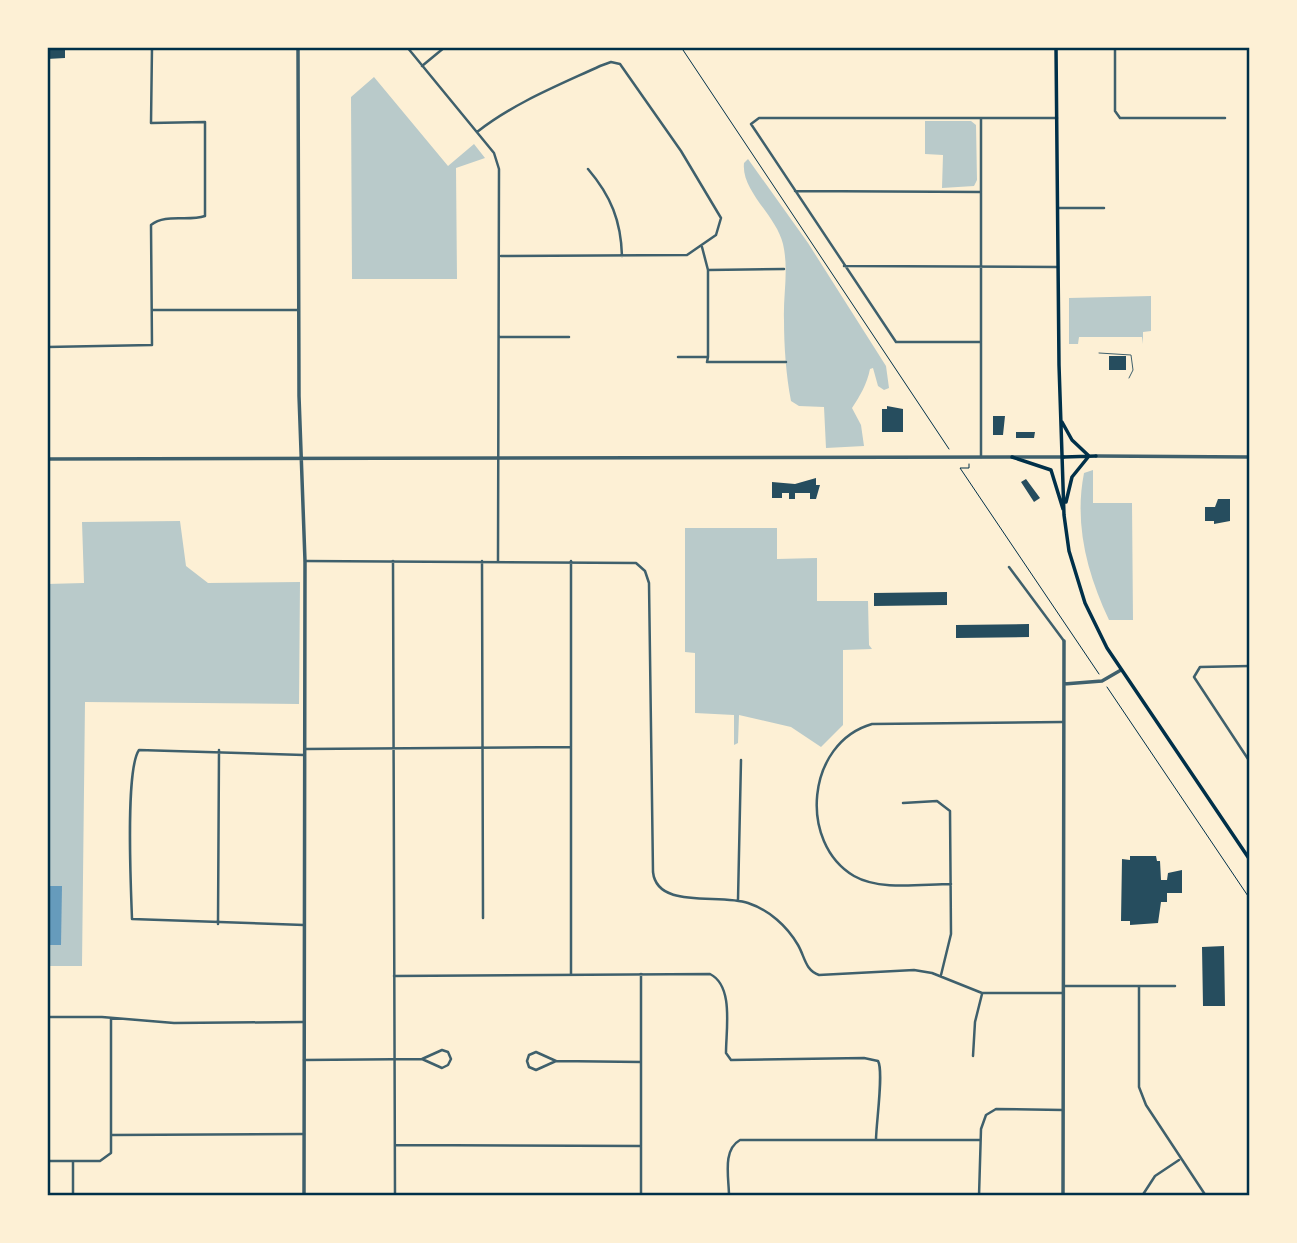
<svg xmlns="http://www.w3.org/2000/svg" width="1297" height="1243" font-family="'Alegreya Sans',sans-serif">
<rect width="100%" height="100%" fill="#fdf0d5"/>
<path fill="#b9caca" d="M 374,77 L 448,166 L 474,144 L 485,158 L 456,168 L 457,279 L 352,279 L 351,97 Z
M 925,121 L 971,121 L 976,125 L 977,180 L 974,186 L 942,188 L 943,155 L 925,154 Z
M 748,159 L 808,243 L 886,366 L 889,388 L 884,390 L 878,386 L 873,368 L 870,369 C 867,384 860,396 852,408 L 861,425 L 864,446 L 826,448 L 824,407 L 799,406 L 791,401 C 786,375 784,346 784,320 C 783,295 789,270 783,244 C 776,215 741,191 744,163 Z
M 1151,296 L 1151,331 L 1143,332 L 1143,344 L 1142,337 L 1079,337 L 1078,344 L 1069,344 L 1069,298 Z
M 1093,470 L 1093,503 L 1132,503 L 1133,620 L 1109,620 C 1087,573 1074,524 1084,473 Z
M 180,521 L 186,566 L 208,583 L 300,582 L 299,704 L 85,702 L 82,966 L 47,966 L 47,584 L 84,583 L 82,522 Z
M 685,528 L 777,528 L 777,559 L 817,558 L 817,601 L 868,601 L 869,645 L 872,649 L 843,650 L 843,725 L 821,747 L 791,727 L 739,715 L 738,743 L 734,745 L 734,715 L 695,713 L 695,653 L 685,652 Z"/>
<path fill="#669bbc" d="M 47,886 L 62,886 L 61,945 L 47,945 Z"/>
<path fill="#264d5e" d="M 47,47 L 65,47 L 65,58 L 47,59 Z
M 1109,356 L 1126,356 L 1126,370 L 1109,370 Z
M 887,406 L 903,409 L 903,432 L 882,432 L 882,409 L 887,409 Z
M 993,416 L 1005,416 L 1003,435 L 993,435 Z
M 1016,432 L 1035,432 L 1034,438 L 1016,438 Z
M 816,478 L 816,485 L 820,485 L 816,499 L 810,499 L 810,493 L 795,493 L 795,499 L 789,499 L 789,493 L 782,493 L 782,498 L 772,498 L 772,482 L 795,484 Z
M 1026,479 L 1040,498 L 1034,502 L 1021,482 Z
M 1218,499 L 1230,499 L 1230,521 L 1214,524 L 1214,521 L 1205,521 L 1205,507 L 1215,507 Z
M 947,592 L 947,605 L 874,606 L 874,593 Z
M 1029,624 L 1029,637 L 956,638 L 956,625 Z
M 1130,856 L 1156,856 L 1157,861 L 1160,861 L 1161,880 L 1167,880 L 1168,873 L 1182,870 L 1182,893 L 1167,893 L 1167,902 L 1161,902 L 1158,923 L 1130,925 L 1130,921 L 1121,921 L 1122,859 L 1130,860 Z
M 1224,946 L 1225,1006 L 1203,1006 L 1202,947 Z"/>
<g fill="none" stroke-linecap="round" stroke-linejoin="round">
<path stroke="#003049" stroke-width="1" d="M 681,47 L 949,449
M 969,464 L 969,468 L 960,468 L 1099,674
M 1107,687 L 1250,899"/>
<path stroke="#3f606c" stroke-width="1" d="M 1099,353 L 1131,355 L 1133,370 L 1129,378"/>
<path stroke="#3f606c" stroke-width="2.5" d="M 407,47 L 494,153 L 499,169 L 498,561
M 1115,47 L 1115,111 L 1120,118 L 1225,118
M 422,66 L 445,47
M 477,132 C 514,103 557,86 600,66 L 611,62 L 620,64 L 681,151 L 721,218 L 716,235 L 687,255 L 501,256
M 588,169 C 611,196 621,221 622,256
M 795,191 L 981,192
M 1058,208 L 1104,208
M 702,247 L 708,270 L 708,357
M 844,266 L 1058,267
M 708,270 L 784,269
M 152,310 L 298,310
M 500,337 L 569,337
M 981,342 L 896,342 L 751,124 L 759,118 L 1057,118
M 47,347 L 152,345 L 151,225 C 166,213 187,222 205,216 L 205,122 L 151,123 L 152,47
M 678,357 L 708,357 L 707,362 L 786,362
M 981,457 L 981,119
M 305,561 L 636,563 L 645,571 L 649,583 L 653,872 C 657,910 720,893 748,903 C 769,910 787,926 798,945 C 805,957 805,970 819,975 L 914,970 L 932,973 L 982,993 L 1063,993
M 393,561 L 395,1196
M 482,561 L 483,918
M 571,561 L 571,974
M 1009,567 L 1064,641
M 1250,666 L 1200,667 L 1194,677 L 1250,762
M 305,749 L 571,747
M 903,803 L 937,801 L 950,811 L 951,934 L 941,975
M 951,884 C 922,884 880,891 854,876 C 798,843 806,743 872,724 L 1063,722
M 738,900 L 741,760
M 218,924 L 219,750
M 304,925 L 132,919 C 131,889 125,770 139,750 L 304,755
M 641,974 L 641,1196
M 394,976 L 710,974 C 734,986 726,1029 726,1053 L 731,1060 L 864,1058 L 878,1061 C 884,1071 876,1124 876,1140
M 1064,986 L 1175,986
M 1139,987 L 1139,1087 L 1146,1105 L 1206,1196
M 47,1017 L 102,1017 L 174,1023 L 303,1022
M 973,1056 L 975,1022 L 982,994
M 304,1060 L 422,1059 L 442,1050 L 448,1052 L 451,1059 L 448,1065 L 442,1068 L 422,1059
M 556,1061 L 536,1052 L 529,1055 L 527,1061 L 529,1067 L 536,1070 L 556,1061 L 641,1062
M 112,1135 L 304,1134
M 396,1145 L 641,1146
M 47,1161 L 100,1161 L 111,1153 L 111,1018
M 73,1196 L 73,1161
M 729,1196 C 729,1178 722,1150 740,1140 L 980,1140
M 979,1196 L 981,1129 L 986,1115 L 996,1109 L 1063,1110
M 1142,1196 L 1155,1176 L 1179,1160"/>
<path stroke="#3f606c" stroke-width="3.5" d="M 298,47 L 299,396 L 305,561 L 304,1196
M 1096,456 L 1250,457
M 47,459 L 1064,457
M 1064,684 L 1102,681 L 1121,670
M 1063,1196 L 1064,641"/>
<path stroke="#003049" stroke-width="3.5" d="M 1056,47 L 1059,365 L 1064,515 L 1069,551 L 1085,603 L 1107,648 L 1250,860
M 1062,422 L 1072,440 L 1089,456 L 1072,477 L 1066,502
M 1012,457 L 1051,470 L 1063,509
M 1064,457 L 1096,456"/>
</g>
<rect width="1297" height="1243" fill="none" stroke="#fdf0d5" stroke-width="98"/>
<rect x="49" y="49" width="1199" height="1145" fill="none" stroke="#003049" stroke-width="2.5"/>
</svg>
